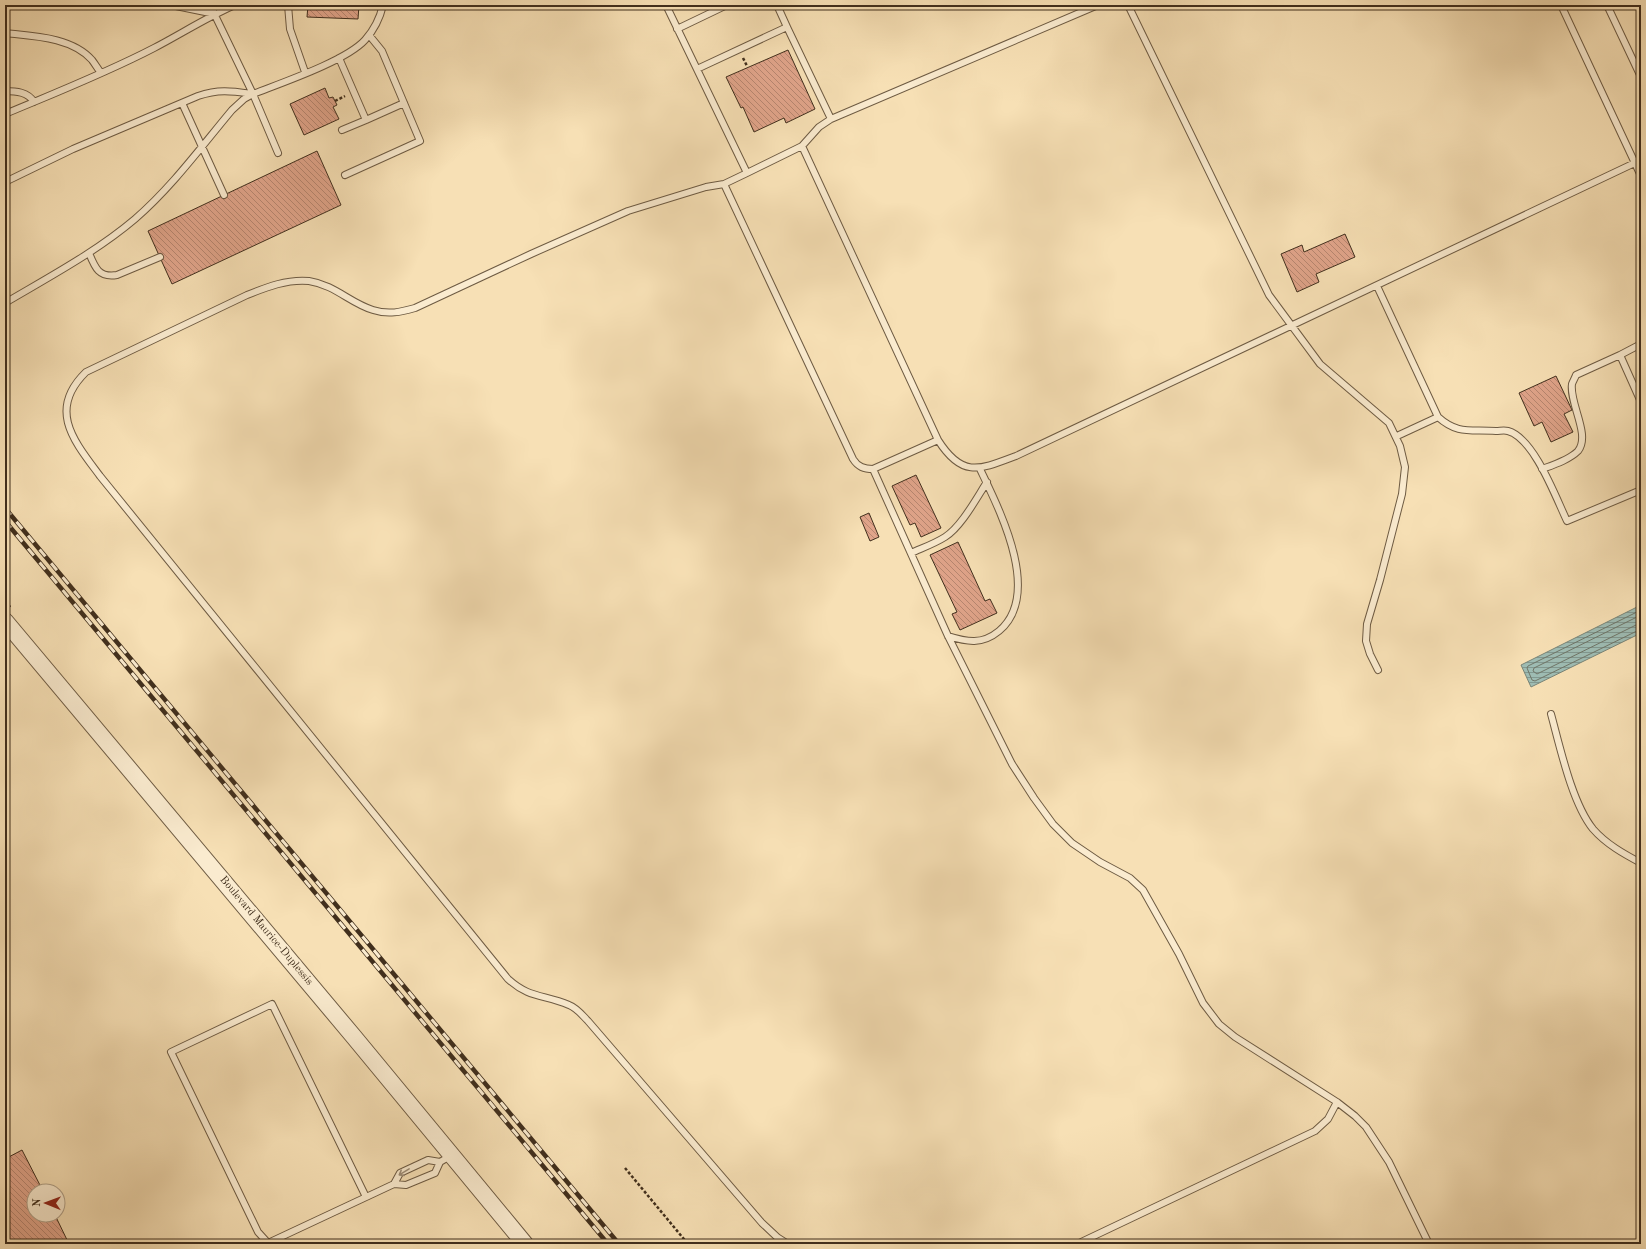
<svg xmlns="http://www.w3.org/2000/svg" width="1646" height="1249" font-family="'Old Standard TT',serif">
<defs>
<pattern id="water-rules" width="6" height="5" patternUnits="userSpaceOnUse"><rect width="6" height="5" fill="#9ebcb3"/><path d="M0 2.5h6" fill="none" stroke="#829991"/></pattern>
<pattern id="building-back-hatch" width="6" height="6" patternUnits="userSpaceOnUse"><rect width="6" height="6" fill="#e0a48a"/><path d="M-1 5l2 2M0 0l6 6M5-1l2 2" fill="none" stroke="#b78670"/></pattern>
</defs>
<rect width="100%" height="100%" fill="#f7e0b5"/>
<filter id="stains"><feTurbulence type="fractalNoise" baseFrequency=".005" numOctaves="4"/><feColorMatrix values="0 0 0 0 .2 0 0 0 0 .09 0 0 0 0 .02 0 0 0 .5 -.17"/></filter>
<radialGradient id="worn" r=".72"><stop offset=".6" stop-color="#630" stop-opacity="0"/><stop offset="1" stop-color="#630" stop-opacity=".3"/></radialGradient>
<path fill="url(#water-rules)" stroke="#798477" d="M 1641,605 L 1641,633 L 1531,687 L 1521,665 Z"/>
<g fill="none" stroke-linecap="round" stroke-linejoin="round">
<path stroke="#707668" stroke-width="1" d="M 1641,610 L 1528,666 L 1527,668 L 1532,680 L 1535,681 L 1641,629
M 1641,615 L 1534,668 L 1533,671 L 1537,674 L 1636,625 L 1641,624"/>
</g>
<path fill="url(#building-back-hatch)" stroke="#412f1d" d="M 308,5 L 359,5 L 358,19 L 307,17 Z
M 788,50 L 815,109 L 786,123 L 784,118 L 754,132 L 743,107 L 741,108 L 726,77 Z
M 325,88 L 329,98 L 333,97 L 337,105 L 333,107 L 339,119 L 304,135 L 290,104 Z
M 317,151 L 341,205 L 172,284 L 148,231 Z
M 1345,234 L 1355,257 L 1316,274 L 1319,282 L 1297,292 L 1281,254 L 1302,245 L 1304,252 Z
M 1556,376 L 1572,410 L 1564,414 L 1573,432 L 1551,442 L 1542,422 L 1534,426 L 1519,393 Z
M 916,475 L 941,528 L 921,537 L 915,523 L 910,525 L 892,486 Z
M 869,513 L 879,537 L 870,541 L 860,517 Z
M 958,542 L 985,601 L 990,599 L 997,613 L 960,630 L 952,614 L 957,612 L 930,555 Z
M 22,1150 L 43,1191 L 34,1191 L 34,1215 L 55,1215 L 69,1244 L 5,1244 L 5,1159 Z"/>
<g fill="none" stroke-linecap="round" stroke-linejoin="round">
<g stroke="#6e5b43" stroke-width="8">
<path id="service" d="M 171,5 L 215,14
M 210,5 L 253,94 C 281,83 346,61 365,40 C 374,30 380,18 383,5
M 288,5 L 290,29 L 305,72
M 368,5 L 383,6
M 666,5 L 747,173 L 802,146 L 819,127 L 831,119 L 1098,5
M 777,5 L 787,27
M 1128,5 L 1269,295 L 1320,364 L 1389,423 L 1400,446 L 1405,467 L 1402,494 L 1380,580 L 1367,624 L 1366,641 L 1370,654 L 1378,670
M 1561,5 L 1641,176
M 1607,5 L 1641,77
M 677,29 L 727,5
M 5,33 C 33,36 72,37 92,60 C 95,64 98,69 101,73
M 339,58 L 366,120 L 404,103
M 697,69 L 787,27 L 831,119
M 5,91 C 16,91 28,92 34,102
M 253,94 L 278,153
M 182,103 L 224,195
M 5,114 C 55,93 106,73 154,48 C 181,34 207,17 235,5
M 342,130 L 366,120
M 802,146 L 938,440 L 873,469 L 948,636 L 1012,764 L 1034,798 L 1053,824 L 1072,843 L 1100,862 L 1130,878 L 1143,890 L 1179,954 L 1203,1003 L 1219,1024 L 1235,1037 L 1337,1102 L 1355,1116 L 1366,1127 L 1389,1162 L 1429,1244
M 747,173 L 724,184 L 706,187 L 628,211 L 531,254 L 415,308 C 401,312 388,315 373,310 C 350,303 335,285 309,281 C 287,279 267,287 247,295 L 86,372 C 47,410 74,441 100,476 L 508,979 C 530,999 544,994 569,1005 C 577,1008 582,1015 588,1021 L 762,1223 L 777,1237 L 788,1244
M 345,175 L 420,141 L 382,51 L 369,35
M 5,182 L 73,149 L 198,96 C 219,89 231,91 253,94
M 724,184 L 853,459 C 858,467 864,469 873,469
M 89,253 C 95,268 99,278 117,275 L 160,257
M 1377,286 L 1438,417 C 1458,435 1471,429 1496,431 C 1500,431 1504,430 1508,431 C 1534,438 1556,498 1567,521 L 1641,490
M 5,303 C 49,277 96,252 135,219 C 172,187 201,147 232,110 L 244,99 L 253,94
M 1620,355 L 1641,344
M 1397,436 L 1438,417
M 938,440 C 962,478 979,470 1016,456 L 1641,160
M 1542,469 C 1553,465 1569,460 1578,451 C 1591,435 1569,403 1572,384 C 1573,381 1575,378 1576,375 L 1620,355 L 1641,402
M 911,553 C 922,548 934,544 945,537 C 961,527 976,499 987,482
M 948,636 C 967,642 982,645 999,631 C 1043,594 999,509 980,469
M 1551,714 C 1560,747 1572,803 1593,829 C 1606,844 1624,854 1641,863
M 440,1162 L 435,1173 L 406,1185 L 394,1184 L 400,1173 L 428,1160 L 440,1162 L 452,1155
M 366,1197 L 272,1004 L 171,1052 L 258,1232 L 268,1243 L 394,1184
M 1077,1244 L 1315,1131 L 1328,1119 L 1337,1102"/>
</g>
<g stroke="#6e5b43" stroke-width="18">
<path id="tertiary" d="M 5,621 L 354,1037 L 525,1244"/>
</g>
<path stroke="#412f1d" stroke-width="2.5" stroke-dasharray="3 2" stroke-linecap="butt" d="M 743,58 L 747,66
M 335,101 L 345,96
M 5,601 L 11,608
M 625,1168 L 688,1244"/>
<use href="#service" stroke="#faebcf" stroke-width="6"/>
<use href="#tertiary" stroke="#faebcf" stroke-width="16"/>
<g stroke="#412f1d" stroke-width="4.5">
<path id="rail" d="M 5,508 L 619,1244
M 5,521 L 608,1244"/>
</g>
<use href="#rail" stroke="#faebcf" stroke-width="3" stroke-dasharray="9" stroke-linecap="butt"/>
</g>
<defs><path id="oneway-shaft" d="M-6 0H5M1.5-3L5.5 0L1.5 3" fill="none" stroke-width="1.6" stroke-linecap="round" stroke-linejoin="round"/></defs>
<use stroke="#9e8d76" href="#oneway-shaft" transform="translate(404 1172) rotate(149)"/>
<g text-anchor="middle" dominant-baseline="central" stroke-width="4" stroke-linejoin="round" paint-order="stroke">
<g font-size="11" fill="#412f1d" stroke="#faebcf">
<text transform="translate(266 931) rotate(50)">Boulevard Maurice-Duplessis</text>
</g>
</g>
<rect width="1646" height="1249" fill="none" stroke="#f7e0b5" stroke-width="20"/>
<rect x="6" y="6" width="1634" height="1237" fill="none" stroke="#412f1d" stroke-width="2"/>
<rect x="10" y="10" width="1626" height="1229" fill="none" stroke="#412f1d"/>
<g transform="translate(46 1203) rotate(271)"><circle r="19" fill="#faebcf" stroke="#b0a088"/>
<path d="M0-3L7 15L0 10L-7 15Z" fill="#8f2418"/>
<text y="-6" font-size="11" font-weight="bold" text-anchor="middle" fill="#412f1d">N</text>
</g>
<rect width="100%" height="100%" filter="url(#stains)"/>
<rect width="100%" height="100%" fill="url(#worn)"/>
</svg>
